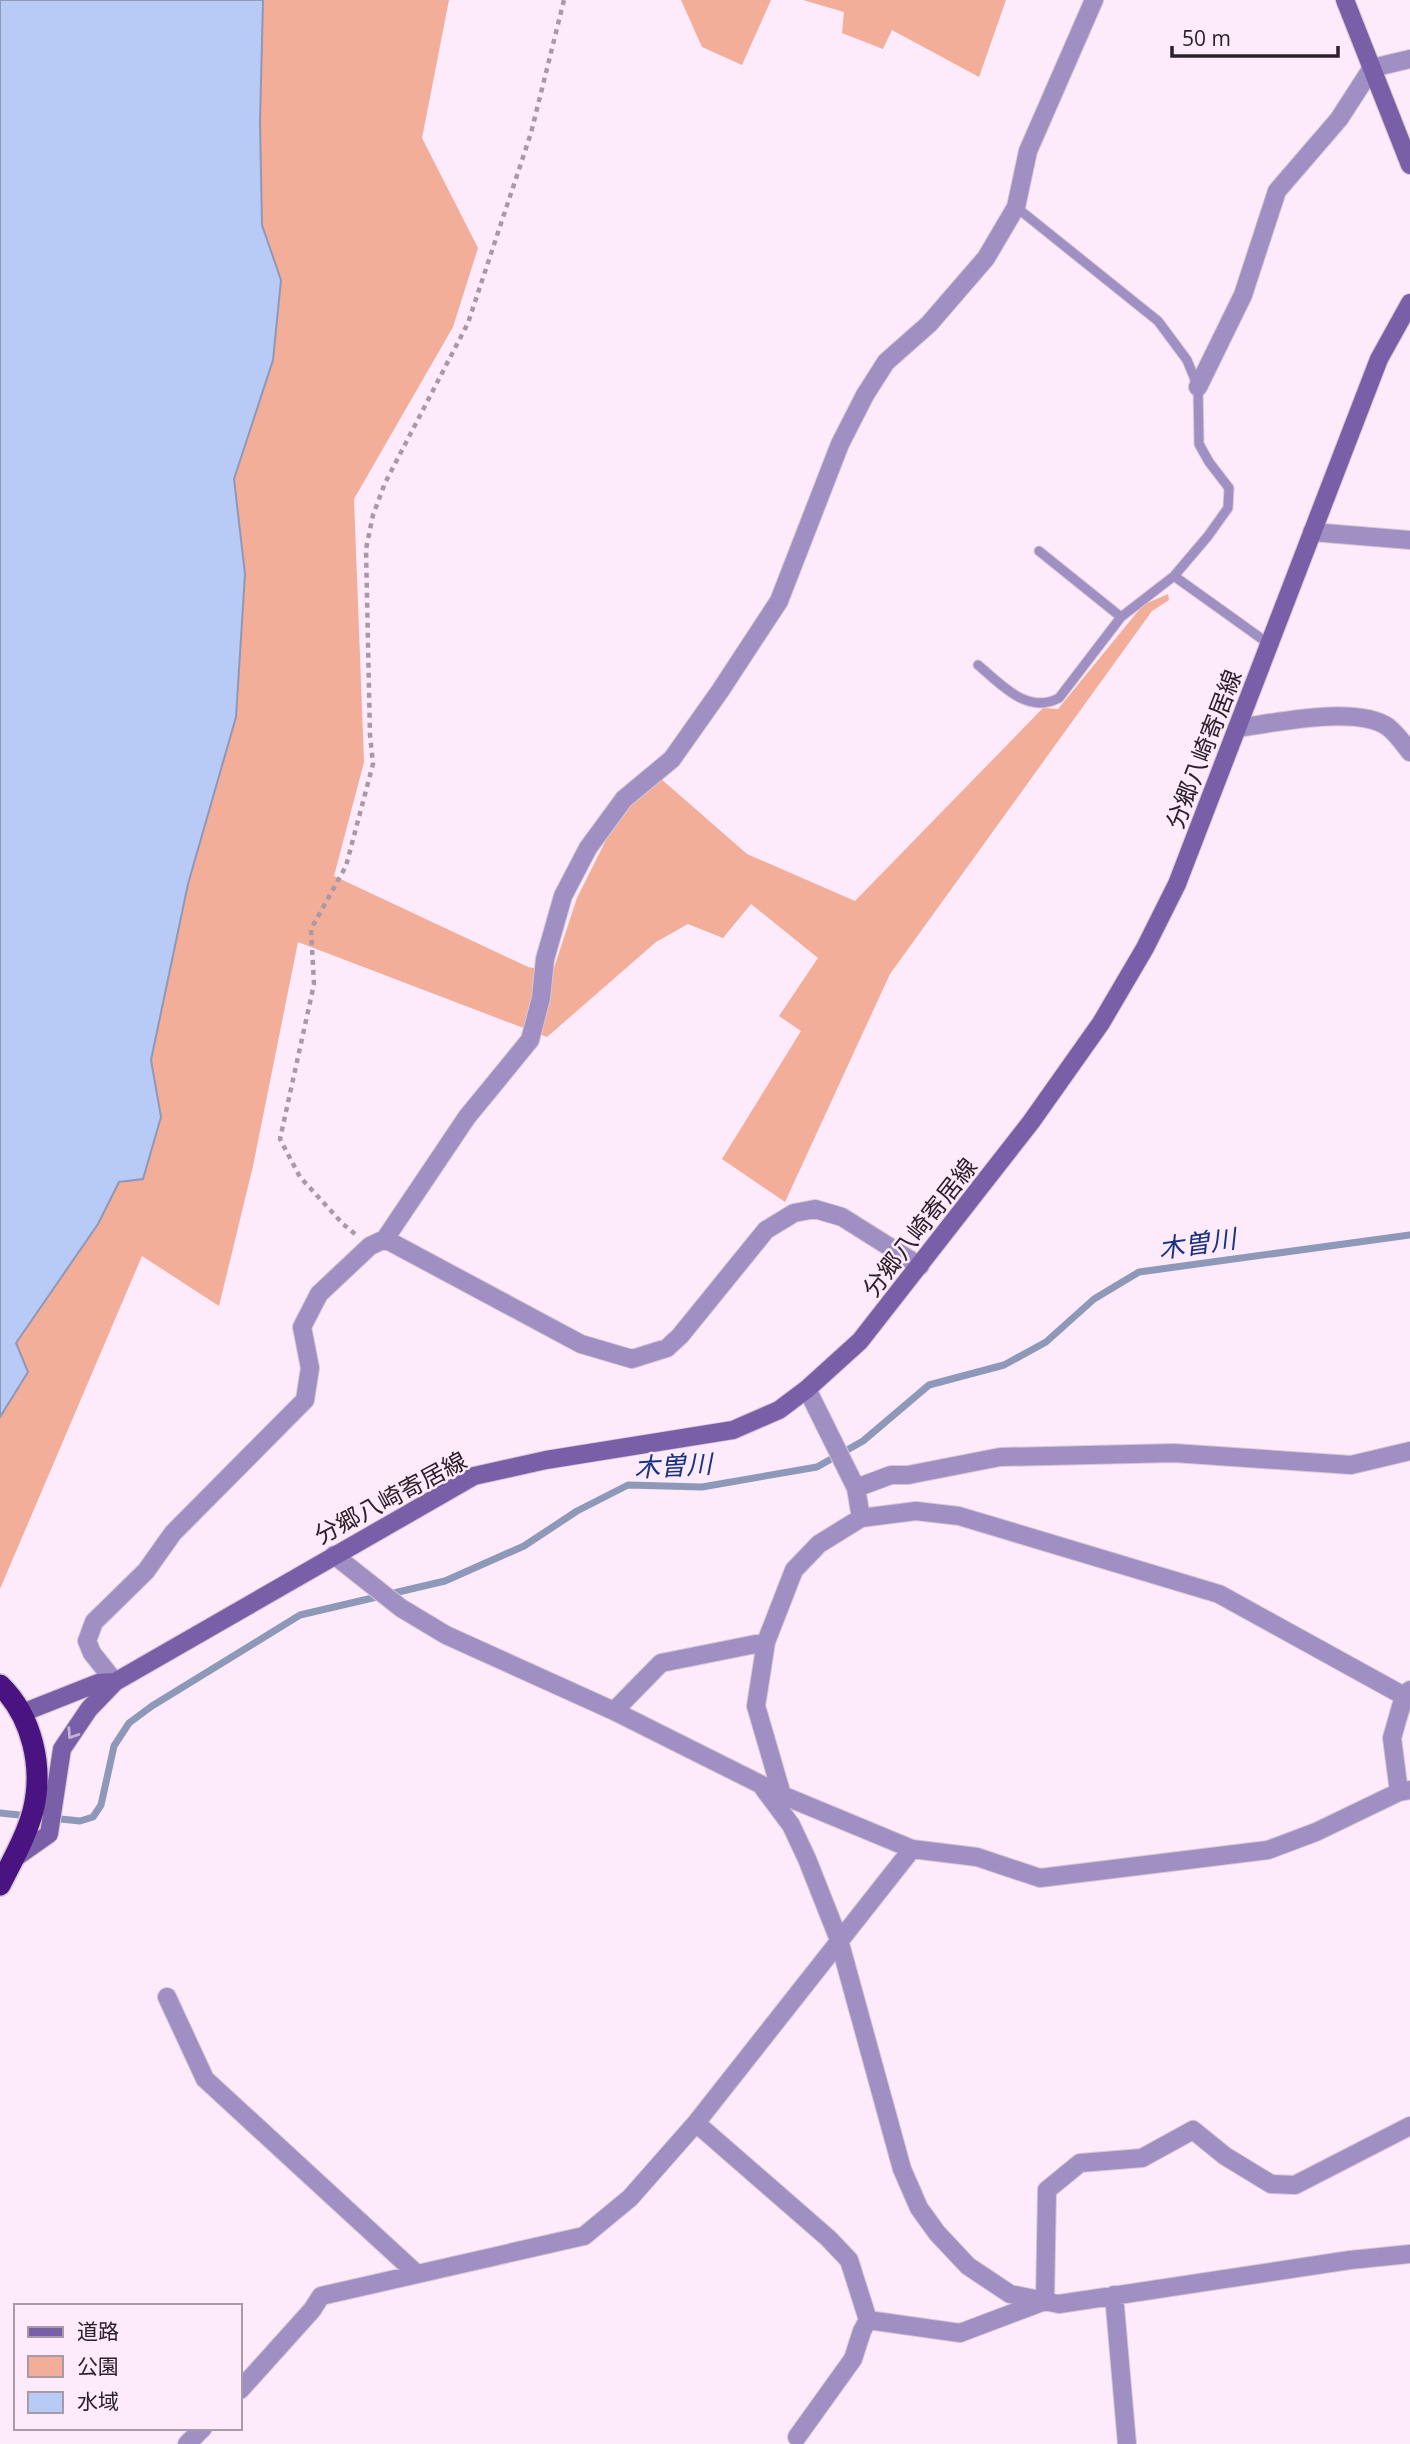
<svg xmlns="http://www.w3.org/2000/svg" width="1410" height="2444" font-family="'Open Sans','Noto Sans JP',sans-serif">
<rect width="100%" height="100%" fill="#fdeafa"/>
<path fill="#f3ae99" d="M 263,0 L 449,0 L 422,138 L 478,248 L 453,327 L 354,499 L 364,762 L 334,876 L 528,967 L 553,971 L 577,898 L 618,816 L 660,778 L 747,854 L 855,901 L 1043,708 L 1058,709 L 1143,605 L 1168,594 L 1169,600 L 1152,611 L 890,974 L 785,1202 L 722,1159 L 801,1031 L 779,1016 L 818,958 L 751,904 L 723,938 L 688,924 L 656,942 L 547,1037 L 298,942 L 253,1166 L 219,1306 L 142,1256 L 0,1589 L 0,1417 L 28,1372 L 16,1343 L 98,1224 L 119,1182 L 161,1117 L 151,1060 L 188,883 L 236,717 L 245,574 L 234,479 L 273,360 L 280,281 L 262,225 L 260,122 Z
M 681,0 L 771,0 L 742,65 L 702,47 Z
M 803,0 L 1006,0 L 979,77 L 892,30 L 883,49 L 842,33 L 844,12 Z"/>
<path fill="#b8cbf6" stroke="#8e98b9" stroke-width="2" d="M 0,0 L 263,0 L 260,122 L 262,225 L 281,280 L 273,360 L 234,479 L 245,574 L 236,717 L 188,884 L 151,1060 L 161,1117 L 143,1179 L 119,1182 L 98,1224 L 16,1343 L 28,1372 L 0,1417 Z"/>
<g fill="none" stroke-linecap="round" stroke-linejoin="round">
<path stroke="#8e98b9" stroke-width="7" d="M 0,1813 L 29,1816
M 51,1818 L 80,1821 L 93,1817 L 101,1805 L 114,1746 L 129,1723 L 152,1706 L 300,1615 L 445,1581 L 524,1546 L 577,1511 L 628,1485 L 702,1487 L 817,1467 L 863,1441 L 929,1385 L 1004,1365 L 1046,1342 L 1094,1299 L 1139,1272 L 1410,1235"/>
<g stroke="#d7c6d5" stroke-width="11">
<path id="lane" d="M 1039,551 L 1121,617
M 1174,576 L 1269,644
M 978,665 C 1001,684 1027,715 1059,698 L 1121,617 L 1174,576 L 1208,536 L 1228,508 L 1229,488 L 1209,462 L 1199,444 L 1198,387 L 1187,360 L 1158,321 L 1016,207"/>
</g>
<g stroke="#d7c6d5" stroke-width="20">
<path id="street" d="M 1198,387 L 1243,295 L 1277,191 L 1339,119 L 1372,68 L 1410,59
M 1312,532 L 1410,540
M 1237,728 C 1275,723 1356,705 1388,727 C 1397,734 1403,743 1410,752
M 385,1239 L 581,1344 L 632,1359 L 667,1348 L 680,1336 L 766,1230 L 794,1213 L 815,1209 L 842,1217 L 920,1266
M 807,1389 L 856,1488 L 861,1518
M 856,1488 L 891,1475 L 908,1475 L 1000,1457 L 1174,1453 L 1351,1465 L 1410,1451
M 334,1555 L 401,1608 L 446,1635 L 614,1711 L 782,1795 L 912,1849 L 977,1857 L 1040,1878 L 1268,1850 L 1316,1832 L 1399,1792 L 1410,1790
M 115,1682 L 92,1653 L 87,1641 L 94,1622 L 146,1571 L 173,1533 L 305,1400 L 310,1368 L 302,1327 L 319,1294 L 370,1246 L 385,1239 L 467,1117 L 530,1040 L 541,998 L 545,959 L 563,896 L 588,848 L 624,799 L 672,759 L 720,691 L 779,601 L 840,444 L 865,395 L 886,362 L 929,324 L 986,258 L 1016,207 L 1028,151 L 1094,0
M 614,1711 L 661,1663 L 766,1642
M 764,1789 L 791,1825 L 807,1859 L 839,1940 L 902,2169 L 919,2208 L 937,2233 L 968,2266 L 1010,2294 L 1059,2304 L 1350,2260 L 1410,2254
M 1399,1792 L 1392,1738 L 1404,1696
M 782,1795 L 756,1706 L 766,1642 L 794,1570 L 819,1544 L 861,1518 L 916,1511 L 959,1516 L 1219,1594 L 1404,1696 L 1410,1690
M 167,1997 L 205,2079 L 417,2274
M 696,2123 L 828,2238 L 849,2260 L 868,2320 L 862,2331 L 853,2359 L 797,2437
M 1114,2295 L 1127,2444
M 868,2320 L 960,2333 L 1045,2301 L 1047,2190 L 1080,2163 L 1142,2158 L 1193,2130 L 1225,2156 L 1271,2184 L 1295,2185 L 1410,2126
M 240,2390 L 312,2310 L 321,2296 L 584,2236 L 630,2198 L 696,2123 L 912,1849
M 187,2444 L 203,2428"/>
</g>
<g stroke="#d7c6d5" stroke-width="20">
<path id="secondary" d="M 1345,0 L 1410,165
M 22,1713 L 98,1683 L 115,1682 L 474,1476 L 546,1460 L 733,1430 L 779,1410 L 807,1389 L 860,1341 L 1031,1122 L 1101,1023 L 1145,948 L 1177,884 L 1379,359 L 1410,303
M 15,1858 L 49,1834 L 62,1749 L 89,1709 L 115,1682"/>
</g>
<g stroke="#d7c6d5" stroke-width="24">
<path id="highway" d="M 0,1685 C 32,1716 44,1767 33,1811 C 26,1837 12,1861 0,1885"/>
</g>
<path stroke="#a999a6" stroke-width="4.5" stroke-dasharray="5 5" stroke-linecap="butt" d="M 355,1234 L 343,1224 L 300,1177 L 280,1139 L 314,984 L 311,929 L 346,866 L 373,764 L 370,735 L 366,549 L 373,515 L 385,483 L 468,323 L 531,133 L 564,0"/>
<use href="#lane" stroke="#9f8fc2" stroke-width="9"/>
<use href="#street" stroke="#9f8fc2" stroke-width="18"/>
<use href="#secondary" stroke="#795fa8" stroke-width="18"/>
<use href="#highway" stroke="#491382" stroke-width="21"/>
</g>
<defs><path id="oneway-chevron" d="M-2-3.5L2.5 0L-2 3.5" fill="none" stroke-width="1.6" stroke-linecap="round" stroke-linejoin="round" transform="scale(1.75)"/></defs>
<use stroke="#c8b2d9" href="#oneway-chevron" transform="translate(72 1734) rotate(124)"/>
<g text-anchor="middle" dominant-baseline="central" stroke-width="5" stroke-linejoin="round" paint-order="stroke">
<g font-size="24" fill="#2c212a" stroke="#fdeafa">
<text transform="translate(1203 749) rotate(-69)">分郷八崎寄居線</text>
<text transform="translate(919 1227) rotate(-52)">分郷八崎寄居線</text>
<text transform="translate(390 1497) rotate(-28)">分郷八崎寄居線</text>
</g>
<g font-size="26" font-style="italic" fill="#193281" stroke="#fdeafa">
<text transform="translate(1197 1243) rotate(-8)">木曽川</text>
<text transform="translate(673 1465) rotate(-3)">木曽川</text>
</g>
</g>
<rect x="14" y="2304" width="228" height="126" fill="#fdeafa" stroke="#a99aa7" stroke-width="2"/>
<rect x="28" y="2327" width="35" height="10" fill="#795fa8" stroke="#a99aa7" stroke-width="2"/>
<text x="77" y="2339" font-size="21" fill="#2c212a">道路</text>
<rect x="28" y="2356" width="35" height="21" fill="#f3ae99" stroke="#a99aa7" stroke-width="2"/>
<text x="77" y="2374" font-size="21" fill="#2c212a">公園</text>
<rect x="28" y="2392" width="35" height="21" fill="#b8cbf6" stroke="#a99aa7" stroke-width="2"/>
<text x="77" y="2409" font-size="21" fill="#2c212a">水域</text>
<path d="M1172 46v10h166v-10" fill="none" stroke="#2c212a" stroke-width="3.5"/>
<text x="1182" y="46" font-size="21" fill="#2c212a" stroke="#fdeafa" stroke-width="5" paint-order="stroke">50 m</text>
</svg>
